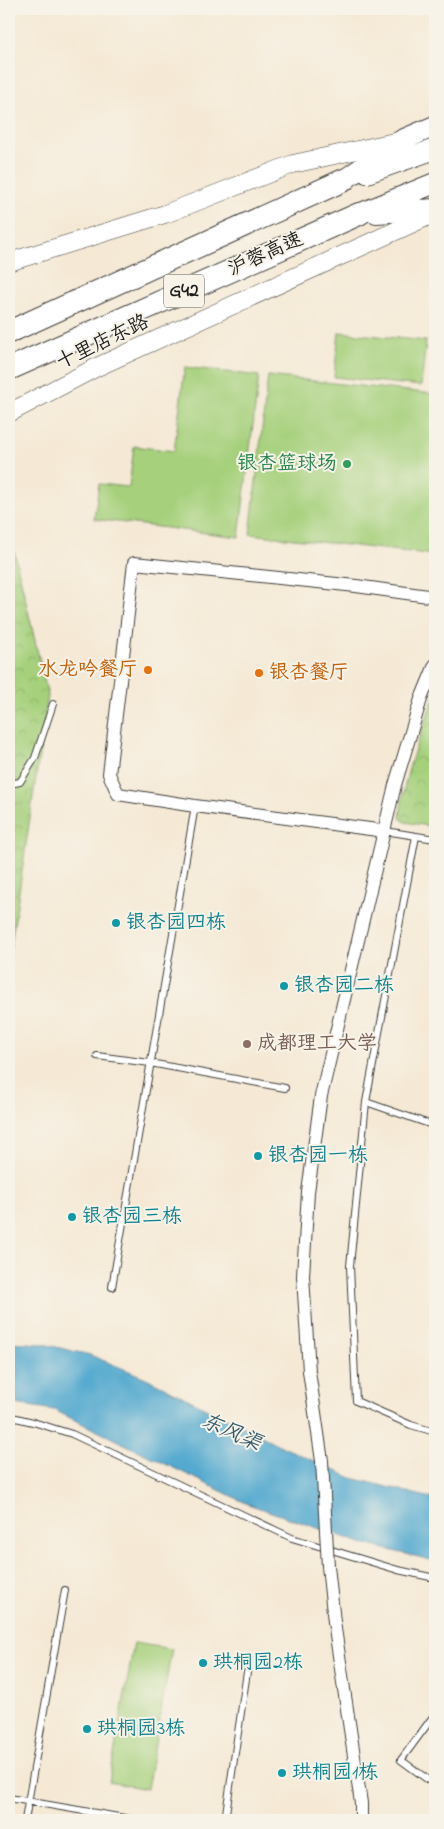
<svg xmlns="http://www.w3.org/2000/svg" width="444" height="1829" font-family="'Indie Flower','LXGW WenKai TC',sans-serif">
<defs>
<pattern id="park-crowns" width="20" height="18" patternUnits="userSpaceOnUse" patternTransform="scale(1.25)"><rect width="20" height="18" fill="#a6d07b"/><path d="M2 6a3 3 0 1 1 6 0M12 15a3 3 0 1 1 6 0" fill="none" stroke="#8eb26a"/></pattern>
</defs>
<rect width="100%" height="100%" fill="#f7f3e8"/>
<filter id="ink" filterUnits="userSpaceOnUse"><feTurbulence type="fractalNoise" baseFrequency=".02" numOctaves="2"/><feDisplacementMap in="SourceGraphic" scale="10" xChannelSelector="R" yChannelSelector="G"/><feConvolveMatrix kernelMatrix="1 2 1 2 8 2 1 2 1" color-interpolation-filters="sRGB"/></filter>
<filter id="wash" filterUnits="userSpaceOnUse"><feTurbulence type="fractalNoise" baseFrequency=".0096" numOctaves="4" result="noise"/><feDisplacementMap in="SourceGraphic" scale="20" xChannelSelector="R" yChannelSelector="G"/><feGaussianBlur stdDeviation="1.12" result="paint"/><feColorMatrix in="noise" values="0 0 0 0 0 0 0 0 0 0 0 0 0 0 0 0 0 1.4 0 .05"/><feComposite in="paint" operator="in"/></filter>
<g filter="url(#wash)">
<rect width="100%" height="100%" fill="#f5e9d5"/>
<path fill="url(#park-crowns)" stroke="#61764c" d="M 9,530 L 48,696 L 9,959 Z
M 435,696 L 435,827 L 405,822 L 400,818 C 403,776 420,734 435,696 Z"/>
<path fill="#a6d07b" stroke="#61764c" d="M 339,332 L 426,341 L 421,386 L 334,377 Z
M 185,367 L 259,376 L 239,537 L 94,519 L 99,484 L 129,487 L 134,446 L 174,451 Z
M 268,376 L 435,394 L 435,555 L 250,534 Z
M 134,1643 L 172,1649 L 147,1789 L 109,1782 Z"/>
<path fill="#52a9cf" stroke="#376276" d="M 9,1342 L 43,1344 L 90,1355 L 146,1378 L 283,1447 L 352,1478 L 435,1499 L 435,1561 L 364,1544 L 248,1504 L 54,1410 L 9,1403 Z"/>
</g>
<g filter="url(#ink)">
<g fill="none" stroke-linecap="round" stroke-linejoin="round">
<g stroke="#3d3b38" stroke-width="8">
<path id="lane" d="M 9,784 L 20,782 L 35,758 L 53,704
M 385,831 L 435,839
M 416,836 L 366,1102 L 350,1266 L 356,1401 L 411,1425 L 435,1432
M 97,1056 L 150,1063 L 285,1088
M 366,1102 L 435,1126
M 112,1287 L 195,806
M 12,1417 L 33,1422 L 72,1434 L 292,1538 L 398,1570 L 435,1578
M 435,1714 L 401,1760 L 435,1785
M 9,1798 L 136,1820
M 25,1820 L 65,1590
M 225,1820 L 247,1672"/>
</g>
<g stroke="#3d3b38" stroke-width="14">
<path id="street" d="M 385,831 L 195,806 L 118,794 L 109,774 L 134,563 L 356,586 L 435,597
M 322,1461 L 309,1371 L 303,1276 L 308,1192 L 321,1096 L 395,785 L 421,699 L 435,665
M 328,1566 L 334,1622 L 361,1803 L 361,1820"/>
</g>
<g stroke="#3d3b38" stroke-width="19">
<path id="secondary" d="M 9,262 L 165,214 L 293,164 L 399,141
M 9,413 L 97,367 L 435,213"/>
</g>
<g stroke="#3d3b38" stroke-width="22">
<path id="primary" d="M 367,173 L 435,149
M 344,180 L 402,140 L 435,126
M 376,213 L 435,209
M 359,214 L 435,183"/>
</g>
<g stroke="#3d3b38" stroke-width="24">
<path id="highway" d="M 9,332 L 344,180
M 9,369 L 359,214"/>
</g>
<use href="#lane" stroke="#fff" stroke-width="6"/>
<use href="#street" stroke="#fff" stroke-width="12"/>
<use href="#secondary" stroke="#fff" stroke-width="18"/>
<use href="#primary" stroke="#fff" stroke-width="20"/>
<use href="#highway" stroke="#fff" stroke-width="22"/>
<g stroke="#3d3b38" stroke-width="14" stroke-linecap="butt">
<path id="street-bridge" d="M 322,1461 L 328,1566"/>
</g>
<use href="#street-bridge" stroke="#fff" stroke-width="12"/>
</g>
</g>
<circle fill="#2e9e5b" stroke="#f7f3e8" stroke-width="2" cx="347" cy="464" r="5"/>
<g fill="#e8710a" stroke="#f7f3e8" stroke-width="2">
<circle cx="148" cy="670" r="5"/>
<circle cx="259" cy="673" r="5"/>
</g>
<g fill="#0f9aa8" stroke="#f7f3e8" stroke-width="2">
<circle cx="116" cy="923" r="5"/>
<circle cx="284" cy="986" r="5"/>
<circle cx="258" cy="1156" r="5"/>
<circle cx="72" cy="1217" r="5"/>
<circle cx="203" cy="1663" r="5"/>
<circle cx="87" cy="1729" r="5"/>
<circle cx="282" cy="1773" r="5"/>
</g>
<circle fill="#8d6e63" stroke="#f7f3e8" stroke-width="2" cx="247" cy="1044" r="5"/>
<g text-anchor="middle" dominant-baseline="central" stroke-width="4" stroke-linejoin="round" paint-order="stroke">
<rect fill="#f7f3e8" stroke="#5e5c59" stroke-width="1" x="164" y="274.5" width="40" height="33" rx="4"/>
<g font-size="19" font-weight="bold" fill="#1c1c1c">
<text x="184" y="291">G42</text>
</g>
<g font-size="20" fill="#1c1c1c" stroke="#f7f3e8">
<text transform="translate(266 255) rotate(-24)">沪蓉高速</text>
<text transform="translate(103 343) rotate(-26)">十里店东路</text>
</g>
<g font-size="20" fill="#27864d" stroke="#f7f3e8" text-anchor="end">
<text x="337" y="464">银杏篮球场</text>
</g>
<g font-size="20" fill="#c56008" stroke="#f7f3e8" text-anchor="end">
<text x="138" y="670">水龙吟餐厅</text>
<text x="269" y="673" text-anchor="start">银杏餐厅</text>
</g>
<g font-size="20" fill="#0d838f" stroke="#f7f3e8" text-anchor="start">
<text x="126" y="923">银杏园四栋</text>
<text x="294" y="986">银杏园二栋</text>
<text x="268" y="1156">银杏园一栋</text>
<text x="82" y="1217">银杏园三栋</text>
<text x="213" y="1663">珙桐园2栋</text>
<text x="97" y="1729">珙桐园3栋</text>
<text x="292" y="1773">珙桐园1栋</text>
</g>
<g font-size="20" fill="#785e54" stroke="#f7f3e8" text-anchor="start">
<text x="257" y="1044">成都理工大学</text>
</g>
<g font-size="21" font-style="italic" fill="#345b6d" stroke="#f7f3e8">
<text transform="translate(231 1433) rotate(24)">东风渠</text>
</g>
</g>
<rect width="444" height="1829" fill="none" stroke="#f7f3e8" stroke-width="30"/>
</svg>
